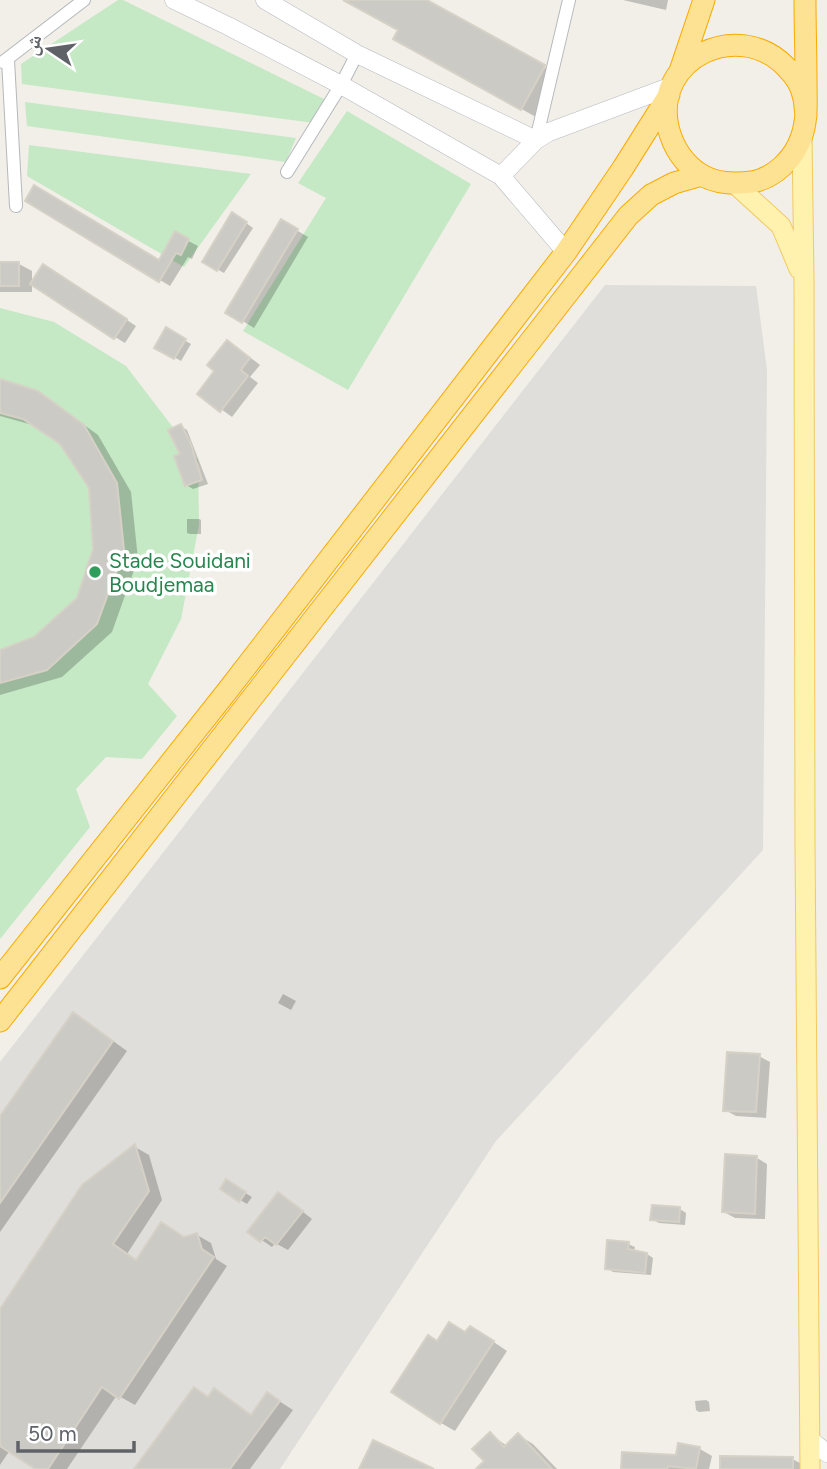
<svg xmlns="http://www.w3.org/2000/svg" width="827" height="1469" font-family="Figtree,'Noto Naskh Arabic',sans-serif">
<rect width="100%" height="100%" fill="#f1efe8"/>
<path fill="#e0deda" d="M 605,285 L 756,286 L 767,370 L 763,850 L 496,1141 L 280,1469 L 0,1469 L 0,1062 Z"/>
<path fill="#c5e8c5" d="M 118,0 L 123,0 L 328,101 L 314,123 L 22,84 L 21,64 Z
M 25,102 L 296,138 L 286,162 L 27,126 Z
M 347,111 L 471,184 L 348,390 L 243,331 L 326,198 L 298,183 Z
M 29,145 L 251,174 L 184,267 L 27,176 Z
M 0,308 L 54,322 L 126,366 L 198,460 L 199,525 L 181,619 L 148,684 L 177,716 L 142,759 L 106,757 L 76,789 L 90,827 L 0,939 Z"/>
<path fill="#0003" d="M 346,0 L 423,0 L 558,75 L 536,117 L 395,39 L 400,30 Z
M 623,0 L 668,0 L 666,10 Z
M 27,200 L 160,262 L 175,234 L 198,246 L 192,259 L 188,257 L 170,286 Z
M 239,218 L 253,228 L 224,273 L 204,262 Z
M 281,221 L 308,237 L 254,328 L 228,312 Z
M 0,264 L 19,264 L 32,271 L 32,292 L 0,292 Z
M 55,272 L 136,326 L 125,343 L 115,337 Z
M 167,330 L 191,344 L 181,361 L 156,347 Z
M 227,342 L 238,348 L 260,365 L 250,377 L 258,383 L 232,417 L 199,393 L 217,371 Z
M 0,381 L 38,393 L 53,402 L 98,435 L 131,492 L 138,559 L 112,632 L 62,677 L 0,695 L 0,652 L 35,638 L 79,599 L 95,549 L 90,487 L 61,442 L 36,426 L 0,416 Z
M 180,426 L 187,430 L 208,484 L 193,489 L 186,485 Z
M 187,519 L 199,519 L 201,520 L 201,534 L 190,534 L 187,533 Z
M 283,994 L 296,1001 L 291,1010 L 278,1003 Z
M 88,1023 L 127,1051 L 0,1232 L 0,1119 Z
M 759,1056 L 770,1062 L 766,1118 L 736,1116 L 725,1110 Z
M 135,1147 L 149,1155 L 162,1200 L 127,1254 L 138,1261 L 185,1239 L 197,1235 L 211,1243 L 216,1259 L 227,1266 L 135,1405 L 117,1395 L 67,1469 L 38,1469 L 10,1450 L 0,1465 L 0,1312 Z
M 757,1158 L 767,1164 L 765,1219 L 735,1218 L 724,1212 Z
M 227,1182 L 252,1197 L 247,1204 L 222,1189 Z
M 289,1201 L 312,1219 L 288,1250 L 275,1243 L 272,1247 L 250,1232 Z
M 680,1209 L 686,1213 L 685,1225 L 659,1223 L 652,1219 Z
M 628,1244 L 635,1247 L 634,1252 L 647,1254 L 653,1258 L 651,1275 L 613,1272 L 607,1268 Z
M 466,1334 L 485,1336 L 507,1351 L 455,1431 L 441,1423 L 437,1343 Z
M 195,1389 L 209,1398 L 215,1390 L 252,1416 L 268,1394 L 293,1410 L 250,1469 L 137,1469 Z
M 706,1400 L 709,1402 L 710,1411 L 699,1412 L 696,1410 L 695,1401 Z
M 490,1434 L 507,1446 L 518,1435 L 533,1444 L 557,1469 L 478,1469 L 486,1461 Z
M 700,1449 L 712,1456 L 709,1469 L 623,1469 L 677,1456 Z
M 792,1459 L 804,1465 L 804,1469 L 722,1469 Z"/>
<path fill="#cccac5" stroke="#d6d1c6" stroke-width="2" d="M 343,0 L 427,0 L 545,65 L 544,68 L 521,110 L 393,39 L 398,30 Z
M 34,185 L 159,260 L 175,231 L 189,239 L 181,255 L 176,253 L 159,282 L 25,201 Z
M 232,212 L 247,222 L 217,271 L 202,262 Z
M 281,219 L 298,229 L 242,323 L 225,313 Z
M 0,262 L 19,262 L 19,286 L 0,286 Z
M 43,264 L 127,319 L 114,339 L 30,284 Z
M 166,327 L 186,339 L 174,359 L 154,348 Z
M 227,340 L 250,358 L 241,370 L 248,376 L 220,412 L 197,394 L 214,371 L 207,365 Z
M 0,379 L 38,391 L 84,425 L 117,483 L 124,550 L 97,624 L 47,670 L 0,683 L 0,650 L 34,637 L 77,598 L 93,549 L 89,488 L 60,444 L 23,419 L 0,413 Z
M 181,424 L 191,444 L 202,480 L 185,486 L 174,456 L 180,454 L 168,430 Z
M 73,1012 L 113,1041 L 0,1203 L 0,1116 Z
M 727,1052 L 760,1054 L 756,1112 L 723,1111 Z
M 135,1144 L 149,1191 L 113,1244 L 136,1260 L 161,1222 L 184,1237 L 197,1233 L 202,1249 L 214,1257 L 119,1399 L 102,1387 L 48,1469 L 35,1469 L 0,1446 L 0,1309 L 82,1185 Z
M 725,1154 L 757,1156 L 755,1214 L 722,1212 Z
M 226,1179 L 246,1192 L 239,1202 L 220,1189 Z
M 278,1192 L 303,1211 L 276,1245 L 265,1237 L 260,1242 L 247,1232 Z
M 652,1205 L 680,1207 L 679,1222 L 650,1220 Z
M 607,1240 L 629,1242 L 628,1249 L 647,1253 L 645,1273 L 605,1269 Z
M 449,1322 L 465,1332 L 470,1326 L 494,1341 L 440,1424 L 391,1392 L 428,1335 L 437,1341 Z
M 194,1387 L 208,1397 L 214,1388 L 251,1415 L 267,1392 L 280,1401 L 230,1469 L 134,1469 Z
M 490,1432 L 504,1447 L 518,1433 L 552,1469 L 476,1469 L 484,1461 L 472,1449 Z
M 373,1440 L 434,1469 L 359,1469 Z
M 678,1443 L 700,1447 L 696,1469 L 668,1466 L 667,1469 L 621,1469 L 622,1452 L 676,1455 Z
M 720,1456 L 793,1457 L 793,1469 L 720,1469 Z"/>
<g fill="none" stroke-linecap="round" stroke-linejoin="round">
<g stroke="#b5b8bc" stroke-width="14">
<path id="street" d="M 8,60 L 16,206
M 3,62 L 84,0
M 536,140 L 569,0
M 287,172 L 341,85 L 357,54"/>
</g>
<g stroke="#b6babf" stroke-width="19">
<path id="secondary" d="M 174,0 L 228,26 L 341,85 L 501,176 L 566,252
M 265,0 L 357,54 L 536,140
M 501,176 L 536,140 L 549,132 L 672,86
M 810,1440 L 827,1453"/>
</g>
<g stroke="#f2c960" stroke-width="21">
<path id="primary" d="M 802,137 L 804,280 L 805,843 L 810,1469
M 735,184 L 781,226 L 799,269"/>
</g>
<g stroke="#f9ab00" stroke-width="23">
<path id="highway" d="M 805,0 C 805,27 806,53 806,80 C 806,99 808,120 801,138 C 794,159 774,178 752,182 C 734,184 716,184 700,174 C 683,163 673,147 668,127 C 653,58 739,17 787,68 C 794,75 801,85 803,95 C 805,101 805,109 806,116
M 680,71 L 704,0
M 0,978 L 228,690 L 566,252 L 623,168 L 669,95
M 0,1021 L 628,216 L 651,195 L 674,183 L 702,175"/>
</g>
<use href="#street" stroke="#fff" stroke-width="12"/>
<use href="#secondary" stroke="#fff" stroke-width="18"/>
<use href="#primary" stroke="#fff2af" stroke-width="19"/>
<use href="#highway" stroke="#fde293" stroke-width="21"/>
</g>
<circle fill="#2e9e5b" stroke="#fff" stroke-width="2.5" cx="95" cy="572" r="7"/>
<g text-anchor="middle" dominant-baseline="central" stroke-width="7" stroke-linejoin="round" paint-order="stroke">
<g font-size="21" fill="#27864d" stroke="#fff" text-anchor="start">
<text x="109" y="560">Stade Souidani<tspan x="109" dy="24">Boudjemaa</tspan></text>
</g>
</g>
<g transform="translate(49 49) rotate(283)" stroke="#ffffff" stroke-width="5" paint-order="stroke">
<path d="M0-5L12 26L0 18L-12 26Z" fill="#5f6368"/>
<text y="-10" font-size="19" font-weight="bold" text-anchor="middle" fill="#5f6368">ش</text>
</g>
<path d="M18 1441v10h116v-10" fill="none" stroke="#5f6368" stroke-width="3.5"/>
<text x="28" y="1441" font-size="21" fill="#5f6368" stroke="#ffffff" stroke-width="5" paint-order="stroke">50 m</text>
</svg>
